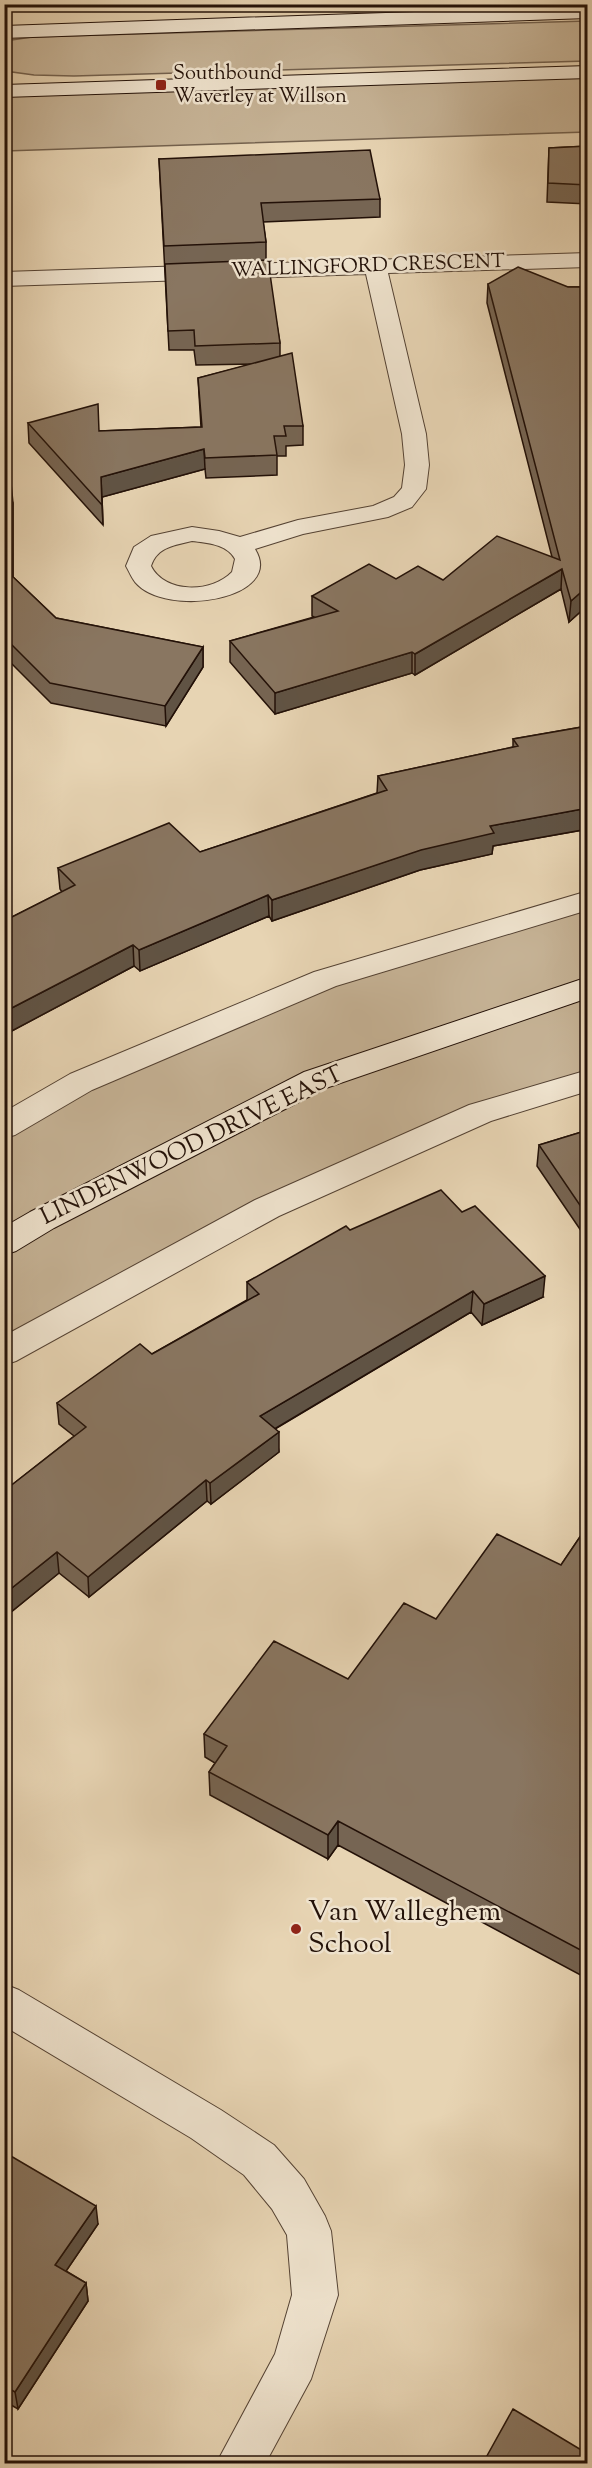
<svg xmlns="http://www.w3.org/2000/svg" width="592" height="2468" font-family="'Sorts Mill Goudy',serif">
<rect width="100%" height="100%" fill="#e7d4b3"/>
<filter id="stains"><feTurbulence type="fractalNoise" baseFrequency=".00333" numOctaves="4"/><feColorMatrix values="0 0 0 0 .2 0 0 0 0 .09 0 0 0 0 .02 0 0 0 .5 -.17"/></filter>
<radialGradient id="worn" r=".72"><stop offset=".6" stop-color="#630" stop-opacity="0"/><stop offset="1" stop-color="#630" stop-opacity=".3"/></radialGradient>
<path fill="#c6b396" stroke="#74624f" stroke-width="1.5" d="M 587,21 L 587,61 L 74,76 L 34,75 L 5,71 L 5,41 L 32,37 Z
M 587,72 L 587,132 L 5,151 L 4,91 Z
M 587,900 L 587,1080 L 480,1113 L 5,1352 L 4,1127 L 325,979 Z"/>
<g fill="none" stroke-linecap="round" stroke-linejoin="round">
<g stroke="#544233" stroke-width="2">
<path id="street" d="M 588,253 L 588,267 L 388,273 L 426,434 L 429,465 L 426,489 L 412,507 L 388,517 L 303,534 L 255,549 C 286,599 166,619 135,582 C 131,577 129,571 126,566 L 134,547 L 151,536 L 192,527 L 219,531 L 240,537 L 298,520 L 373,506 L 394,497 L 402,488 L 405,465 L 402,434 L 366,274 L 4,286 L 4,272 ZM 192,541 C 207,543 227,544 235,559 L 232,572 C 212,593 165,594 151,566 C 157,547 175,545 192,541 Z
M 588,891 L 588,910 L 336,986 L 92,1090 L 15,1135 L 4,1138 L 4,1112 L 70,1074 L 314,972 Z
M 588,1070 L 588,1091 L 491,1121 L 279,1216 L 16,1361 L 4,1365 L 4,1336 L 255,1200 L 469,1105 Z
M 4,1984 L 19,1990 L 221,2110 L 274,2145 L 304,2179 L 325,2216 L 331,2231 L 338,2295 L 311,2379 L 265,2464 L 216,2464 L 275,2354 L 292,2295 L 287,2235 L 272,2209 L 244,2175 L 191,2138 L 4,2026 Z"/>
</g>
<g stroke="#231108" stroke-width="2">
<path id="secondary" d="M 588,6 L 588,18 L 4,38 L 4,26 Z
M 588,66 L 588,78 L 4,97 L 4,85 Z
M 588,977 L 588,998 L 326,1088 L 54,1228 L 16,1251 L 4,1255 L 4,1227 L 30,1212 L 304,1072 Z"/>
</g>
<use href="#street" fill="#efe3ce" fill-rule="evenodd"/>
<use href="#secondary" fill="#efe3ce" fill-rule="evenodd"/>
</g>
<path fill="#766553" stroke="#231108" stroke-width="1.5" d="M 588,146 L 588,204 L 547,202 L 549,148 Z
M 159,159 L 380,199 L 380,217 L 263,222 L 266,242 L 266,260 L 280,343 L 280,357 L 303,426 L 303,445 L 286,446 L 286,456 L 277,456 L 277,475 L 206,478 L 205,469 L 102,497 L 103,525 L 29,443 L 28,423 L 99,431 L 201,427 L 198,378 L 253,364 L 196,365 L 194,350 L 169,350 Z
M 4,162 L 9,180 L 9,229 L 4,229 Z
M 488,284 L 568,287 L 588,287 L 588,605 L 569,622 L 561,589 L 415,675 L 412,673 L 275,714 L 230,662 L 230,641 L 314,617 L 312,616 L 312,596 L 396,579 L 443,580 L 552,557 L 487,303 Z
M 4,483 L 13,503 L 13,577 L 56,618 L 203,647 L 203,667 L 166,726 L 51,703 L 4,656 Z
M 588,726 L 588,829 L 493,846 L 492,854 L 420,870 L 272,921 L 269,916 L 140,971 L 134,966 L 6,1034 L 4,1032 L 4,921 L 62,892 L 60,889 L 58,868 L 200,852 L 377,793 L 378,776 L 513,747 L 513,739 Z
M 588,1130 L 588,1241 L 537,1166 L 539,1145 Z
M 350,1230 L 543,1297 L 482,1325 L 471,1312 L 275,1429 L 279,1452 L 211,1504 L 207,1501 L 89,1597 L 59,1573 L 11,1612 L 4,1607 L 4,1491 L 74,1436 L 59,1424 L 57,1403 L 152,1354 L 247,1300 L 247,1282 Z
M 588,1525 L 588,1979 L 338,1845 L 328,1859 L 210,1795 L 209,1772 L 215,1763 L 205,1757 L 204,1734 L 348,1679 L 436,1619 L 561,1565 Z
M 4,2152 L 98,2224 L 66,2271 L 86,2283 L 88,2301 L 18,2409 L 4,2401 Z"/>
<path fill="#605344" stroke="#231108" stroke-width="1.5" d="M 7,162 L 9,180 L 9,229 L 7,210 Z
M 204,449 L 205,469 L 102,497 L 103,525 L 101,477 Z
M 11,483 L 13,503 L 13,595 L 11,575 Z
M 562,569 L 561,589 L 415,675 L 415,654 Z
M 588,586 L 588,605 L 569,622 L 571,601 Z
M 203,647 L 203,667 L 166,726 L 165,706 Z
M 412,652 L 412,673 L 275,714 L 275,693 Z
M 588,808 L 588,829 L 493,846 L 492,854 L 420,870 L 272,921 L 272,900 L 490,826 Z
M 268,895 L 269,916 L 140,971 L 139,950 Z
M 133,945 L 134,966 L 6,1034 L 4,1012 Z
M 545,1276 L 543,1297 L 482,1325 L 484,1304 Z
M 473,1291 L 471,1312 L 261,1437 L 260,1416 Z
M 279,1432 L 279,1452 L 211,1504 L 210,1483 Z
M 206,1480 L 207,1501 L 89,1597 L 88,1577 Z
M 57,1552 L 59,1573 L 11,1612 L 8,1591 Z
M 338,1821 L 338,1845 L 328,1859 L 328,1835 Z
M 96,2206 L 98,2224 L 58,2283 L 55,2265 Z
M 86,2283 L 88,2301 L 18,2409 L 15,2392 Z"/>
<path fill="#897661" stroke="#231108" stroke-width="1.5" d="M 588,146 L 588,185 L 548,183 L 549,148 Z
M 370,150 L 380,199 L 261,203 L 266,242 L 164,246 L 159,159 Z
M 4,162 L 7,162 L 7,210 L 4,210 Z
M 268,260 L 280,343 L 195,346 L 194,330 L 168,331 L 165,264 Z
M 518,267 L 568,287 L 588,287 L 588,586 L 571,601 L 562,569 L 415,654 L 412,652 L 275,693 L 230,641 L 338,611 L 312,596 L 369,564 L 396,579 L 418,566 L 443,580 L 497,536 L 560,560 L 488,284 Z
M 292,353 L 303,426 L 284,426 L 286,436 L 274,436 L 277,455 L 205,458 L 204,449 L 101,477 L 102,505 L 28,423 L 98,404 L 99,431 L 202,427 L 198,378 Z
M 4,483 L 11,483 L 11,575 L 56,618 L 203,647 L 165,706 L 50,683 L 4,637 Z
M 588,726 L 588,808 L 490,826 L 494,833 L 421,850 L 272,900 L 268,895 L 139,950 L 133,945 L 4,1012 L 4,921 L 75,885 L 58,868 L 169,823 L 200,852 L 387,790 L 378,776 L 518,746 L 513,739 Z
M 588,1130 L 588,1217 L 539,1145 Z
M 441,1190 L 462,1212 L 475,1206 L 545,1276 L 484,1304 L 473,1291 L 260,1416 L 279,1432 L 210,1483 L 206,1480 L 88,1577 L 57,1552 L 8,1591 L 4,1588 L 4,1491 L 86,1427 L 57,1403 L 140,1344 L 152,1354 L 259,1294 L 247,1282 L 346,1226 L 350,1230 Z
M 588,1525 L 588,1954 L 338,1821 L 328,1835 L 209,1772 L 227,1746 L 204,1734 L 274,1641 L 348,1679 L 404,1603 L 436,1619 L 497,1534 L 561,1565 Z
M 4,2152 L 96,2206 L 55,2265 L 86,2283 L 15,2392 L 4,2386 Z
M 513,2409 L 588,2454 L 588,2463 L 483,2463 Z"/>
<g fill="#8f2418" stroke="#efe3ce" stroke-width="2">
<rect x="155" y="79" width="12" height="12" rx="3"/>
<circle cx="296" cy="1929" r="6"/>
</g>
<g text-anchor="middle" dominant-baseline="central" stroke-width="5" stroke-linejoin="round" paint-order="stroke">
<g font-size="20" fill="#231108" stroke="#efe3ce" text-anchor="start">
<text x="173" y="74">Southbound<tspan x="173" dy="23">Waverley at Willson</tspan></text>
</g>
<g font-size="20" fill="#231108" stroke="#efe3ce">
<text transform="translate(368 267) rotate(-2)">WALLINGFORD CRESCENT</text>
</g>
<g font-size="24" fill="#231108" stroke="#efe3ce">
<text transform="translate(192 1146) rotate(-26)">LINDENWOOD DRIVE EAST</text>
</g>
<g font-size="28" fill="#231108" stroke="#efe3ce" text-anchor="start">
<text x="308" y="1913">Van Walleghem<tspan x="308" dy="32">School</tspan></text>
</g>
</g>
<rect width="592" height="2468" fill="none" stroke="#e7d4b3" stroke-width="24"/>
<rect x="6" y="6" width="580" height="2456" fill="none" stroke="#231108" stroke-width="3"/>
<rect x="12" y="12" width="568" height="2444" fill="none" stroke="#231108" stroke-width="1.5"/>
<rect width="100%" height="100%" filter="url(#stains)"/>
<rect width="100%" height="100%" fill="url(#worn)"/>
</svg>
